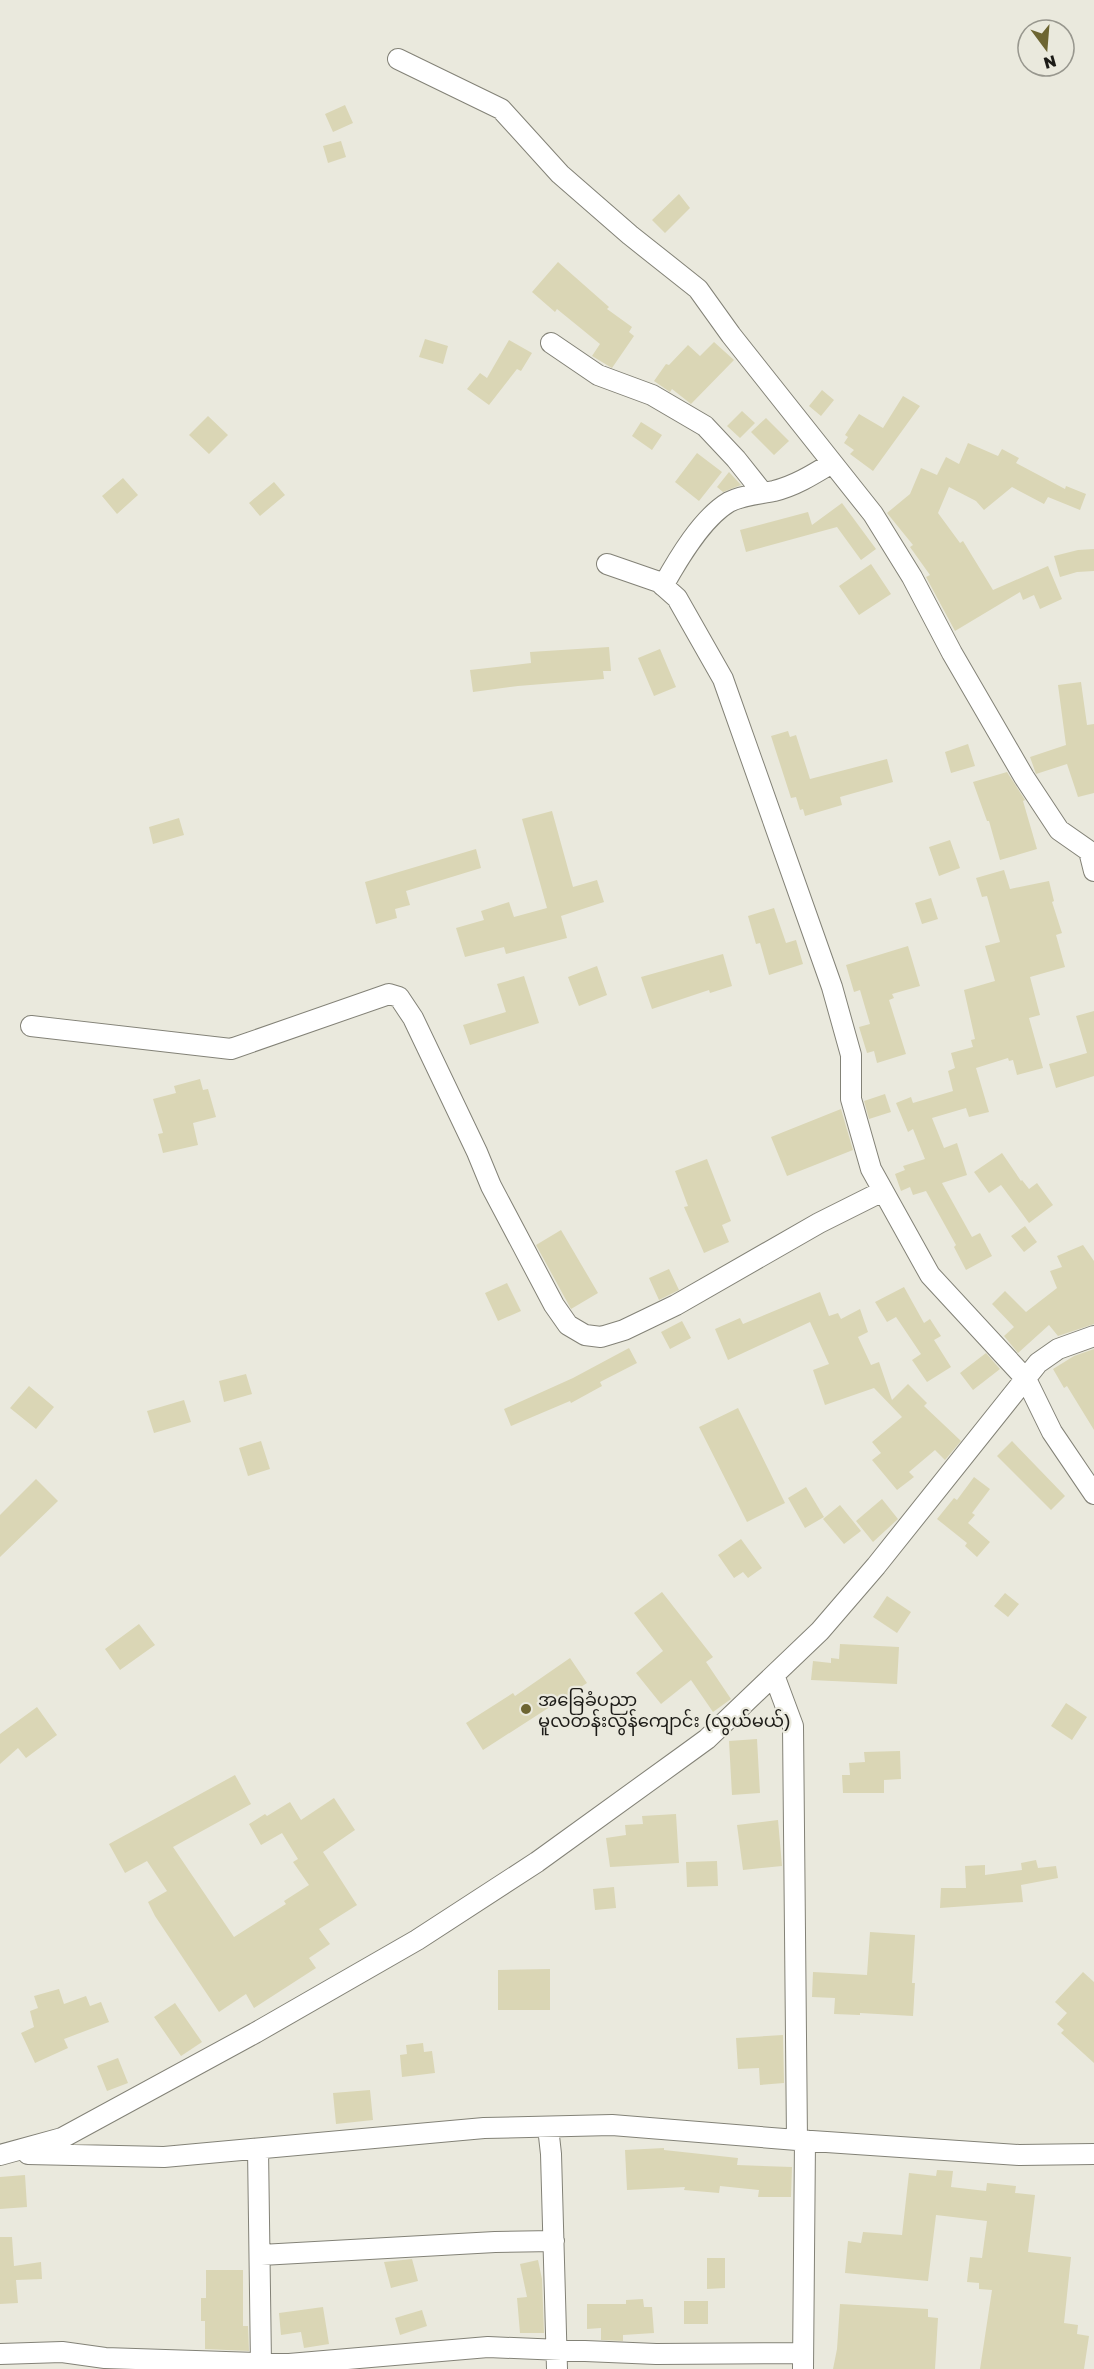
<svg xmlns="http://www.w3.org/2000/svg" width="1094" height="2369" font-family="'Golos Text','Noto Sans Myanmar',sans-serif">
<rect width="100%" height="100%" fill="#eae9dd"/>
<path fill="#dad6b5" d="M 345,105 L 353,123 L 333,132 L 325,114 Z
M 341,141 L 346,157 L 328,163 L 323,146 Z
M 679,194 L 690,208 L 665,233 L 652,220 Z
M 558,262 L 609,307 L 607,309 L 632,327 L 629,332 L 634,336 L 612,368 L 592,356 L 600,344 L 557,309 L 555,312 L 532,292 Z
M 425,339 L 448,346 L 443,364 L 419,357 Z
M 509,340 L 532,353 L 521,371 L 517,369 L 489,405 L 467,389 L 480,373 L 487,378 Z
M 714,342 L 734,360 L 691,404 L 672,389 L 670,392 L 654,381 L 666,364 L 669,365 L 688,345 L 700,356 Z
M 822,390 L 834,400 L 821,416 L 809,406 Z
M 903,396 L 920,406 L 873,471 L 850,454 L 854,450 L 844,443 L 848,437 L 845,435 L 859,414 L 883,428 Z
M 742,411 L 755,423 L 740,438 L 727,426 Z
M 208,416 L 228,435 L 209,454 L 189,435 Z
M 766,418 L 789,441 L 774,455 L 751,432 Z
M 641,422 L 662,435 L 652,450 L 632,436 Z
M 968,443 L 998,456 L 1002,449 L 1019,458 L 1016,463 L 1065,489 L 1066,486 L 1086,494 L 1080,510 L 1048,497 L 1044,504 L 1012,487 L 984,510 L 976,501 L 949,487 L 938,513 L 960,543 L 963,541 L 993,590 L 1048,566 L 1062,599 L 1040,609 L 1034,595 L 1023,600 L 1020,592 L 955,631 L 926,577 L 930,575 L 910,547 L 913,545 L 887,513 L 910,494 L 921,468 L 937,475 L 946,457 L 959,464 Z
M 697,453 L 722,472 L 699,501 L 675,482 Z
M 729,472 L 741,485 L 723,492 L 717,487 Z
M 123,478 L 138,495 L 117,514 L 102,496 Z
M 274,482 L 285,495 L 260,516 L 249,503 Z
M 842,503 L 876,549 L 861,560 L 837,527 L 746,552 L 740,530 L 808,512 L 812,525 Z
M 1094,549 L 1094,571 L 1077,572 L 1060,577 L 1054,556 L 1078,550 Z
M 871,564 L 891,594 L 859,615 L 839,586 Z
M 609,647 L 611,671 L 603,671 L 604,679 L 518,686 L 473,692 L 470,670 L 531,663 L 530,652 Z
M 660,649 L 676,687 L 654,696 L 638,658 Z
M 1081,682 L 1087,725 L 1094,724 L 1094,793 L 1078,797 L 1067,764 L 1036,774 L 1030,757 L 1066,745 L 1058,685 Z
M 788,731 L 790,737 L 796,735 L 810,779 L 887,759 L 893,782 L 840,797 L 842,805 L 805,816 L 803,809 L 800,810 L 796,797 L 791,798 L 771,736 Z
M 968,744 L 975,766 L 951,773 L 945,752 Z
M 1007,772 L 1025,800 L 1023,801 L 1037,849 L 1000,860 L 989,821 L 987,821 L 973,782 Z
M 552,811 L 573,887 L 597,880 L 604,902 L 561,916 L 567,938 L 506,954 L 504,947 L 465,957 L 456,928 L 484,920 L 481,911 L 509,902 L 514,917 L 547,908 L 522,819 Z
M 179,818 L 184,835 L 153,844 L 149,827 Z
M 950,840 L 960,868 L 939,876 L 929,847 Z
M 476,849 L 481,868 L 406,891 L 410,905 L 395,909 L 397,918 L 376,924 L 365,882 Z
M 1004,870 L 1010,889 L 1049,881 L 1054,901 L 1052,902 L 1062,933 L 1056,935 L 1065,967 L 1030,977 L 1040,1015 L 1029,1018 L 1043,1068 L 1017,1075 L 1013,1060 L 1009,1061 L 1008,1058 L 976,1068 L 989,1112 L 969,1117 L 966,1108 L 932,1118 L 944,1148 L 957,1143 L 967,1175 L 942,1183 L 972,1237 L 980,1233 L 992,1256 L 966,1270 L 954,1247 L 956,1245 L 926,1191 L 913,1195 L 910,1187 L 901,1191 L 895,1174 L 905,1170 L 903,1166 L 925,1159 L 913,1129 L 908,1132 L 896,1103 L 911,1097 L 913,1103 L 953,1091 L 948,1071 L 955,1068 L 951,1053 L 973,1047 L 971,1040 L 975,1039 L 964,990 L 995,981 L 985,946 L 1000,942 L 987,896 L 982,897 L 976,878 Z
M 931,898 L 938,919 L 922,924 L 915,903 Z
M 774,908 L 786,943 L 796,940 L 803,964 L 769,975 L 760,943 L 756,944 L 748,916 Z
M 908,946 L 920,986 L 892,994 L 894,998 L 889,1000 L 906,1054 L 877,1063 L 874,1051 L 867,1053 L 859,1027 L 870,1024 L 860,990 L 854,992 L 846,965 Z
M 723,954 L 732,986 L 710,993 L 709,990 L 652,1009 L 641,977 Z
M 597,966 L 607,995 L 579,1006 L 568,977 Z
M 524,976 L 539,1023 L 470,1045 L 463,1025 L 506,1012 L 497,984 Z
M 1094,1011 L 1094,1076 L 1056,1088 L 1049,1064 L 1087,1053 L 1076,1016 Z
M 200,1079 L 203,1090 L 208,1089 L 216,1117 L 193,1123 L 198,1145 L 163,1153 L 158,1134 L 163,1133 L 153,1099 L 176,1093 L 174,1086 Z
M 885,1094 L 891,1112 L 869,1119 L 864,1101 Z
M 841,1109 L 853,1150 L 787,1176 L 771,1137 Z
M 1002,1153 L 1021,1181 L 1022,1180 L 1029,1189 L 1037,1183 L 1053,1205 L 1029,1223 L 1001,1185 L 989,1193 L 974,1172 Z
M 707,1159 L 731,1221 L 722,1225 L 729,1242 L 704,1253 L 684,1207 L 688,1206 L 675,1171 Z
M 1025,1226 L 1037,1242 L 1024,1252 L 1011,1236 Z
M 561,1230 L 598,1293 L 571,1309 L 536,1245 Z
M 1083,1245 L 1094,1261 L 1094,1324 L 1058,1336 L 1049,1325 L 1018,1353 L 1004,1336 L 1014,1327 L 992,1304 L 1005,1291 L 1026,1312 L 1057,1288 L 1050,1271 L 1062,1267 L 1057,1256 Z
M 669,1269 L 679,1290 L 659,1300 L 649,1278 Z
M 507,1283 L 521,1311 L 498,1321 L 485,1293 Z
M 904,1287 L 924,1323 L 930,1319 L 941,1336 L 934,1340 L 951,1367 L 927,1382 L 912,1360 L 921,1354 L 896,1317 L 887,1322 L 875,1302 Z
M 820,1292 L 829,1316 L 838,1313 L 841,1319 L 860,1309 L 868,1332 L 858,1337 L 871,1365 L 879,1362 L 892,1400 L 908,1384 L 927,1403 L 924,1406 L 961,1441 L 945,1460 L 935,1450 L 909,1472 L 914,1477 L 897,1490 L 872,1460 L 881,1453 L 872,1442 L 902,1417 L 874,1388 L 825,1405 L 813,1370 L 829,1364 L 810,1322 L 728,1360 L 715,1329 L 740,1318 L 743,1324 Z
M 682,1321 L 691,1338 L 670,1349 L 661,1332 Z
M 629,1348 L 637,1363 L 600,1382 L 602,1386 L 571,1403 L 570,1401 L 511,1426 L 504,1409 L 573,1378 Z
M 1094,1349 L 1094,1430 L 1067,1386 L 1064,1388 L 1053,1369 L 1074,1356 Z
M 986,1353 L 1000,1369 L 973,1390 L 960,1373 Z
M 246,1374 L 252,1394 L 224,1402 L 219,1381 Z
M 29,1386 L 54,1407 L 36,1429 L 10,1408 Z
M 184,1400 L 191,1422 L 154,1433 L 147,1411 Z
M 738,1408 L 785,1503 L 747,1522 L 699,1427 Z
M 261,1441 L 270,1469 L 248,1476 L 239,1448 Z
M 1012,1441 L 1065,1496 L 1051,1510 L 997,1456 Z
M 974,1477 L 990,1489 L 972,1513 L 975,1515 L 968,1523 L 990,1542 L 977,1557 L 965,1546 L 967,1543 L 937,1519 L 954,1498 L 957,1500 Z
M 36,1479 L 58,1501 L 0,1557 L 0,1515 Z
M 806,1487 L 824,1517 L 805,1528 L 788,1498 Z
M 882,1499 L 898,1519 L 873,1542 L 856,1521 Z
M 840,1505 L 861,1531 L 844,1544 L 823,1519 Z
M 741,1539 L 762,1568 L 748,1578 L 743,1572 L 734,1578 L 718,1555 Z
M 662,1592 L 713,1657 L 706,1662 L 731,1699 L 713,1712 L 691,1680 L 661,1704 L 636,1673 L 663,1651 L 634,1613 Z
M 1005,1593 L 1019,1604 L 1008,1617 L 994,1606 Z
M 887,1596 L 911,1612 L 897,1633 L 873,1617 Z
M 139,1624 L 155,1645 L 120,1670 L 105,1649 Z
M 840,1644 L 899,1647 L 897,1684 L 811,1680 L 813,1661 L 831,1663 L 831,1658 L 839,1659 Z
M 570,1658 L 587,1683 L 483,1750 L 466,1723 L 513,1693 L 515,1696 Z
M 1066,1703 L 1087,1717 L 1072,1740 L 1051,1726 Z
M 37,1707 L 57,1735 L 26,1758 L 18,1748 L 0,1764 L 0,1734 Z
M 757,1739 L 760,1793 L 732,1795 L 729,1741 Z
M 900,1751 L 901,1779 L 884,1780 L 884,1793 L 843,1793 L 842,1775 L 850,1775 L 849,1763 L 865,1762 L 864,1752 Z
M 235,1775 L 251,1804 L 173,1847 L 234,1937 L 286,1904 L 284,1901 L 309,1885 L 293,1862 L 298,1859 L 282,1833 L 261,1845 L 249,1824 L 265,1814 L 267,1816 L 290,1802 L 301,1820 L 334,1798 L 355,1830 L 323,1852 L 357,1905 L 319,1929 L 330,1944 L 309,1958 L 316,1968 L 254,2008 L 246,1994 L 219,2012 L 155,1916 L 148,1902 L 167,1891 L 147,1861 L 125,1873 L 109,1844 Z
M 676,1814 L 679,1863 L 610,1867 L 606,1838 L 626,1835 L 625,1825 L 643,1824 L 642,1816 Z
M 778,1820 L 782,1866 L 743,1870 L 737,1825 Z
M 1036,1860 L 1038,1868 L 1056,1866 L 1058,1878 L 1021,1885 L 1023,1902 L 940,1908 L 941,1888 L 966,1888 L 965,1866 L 985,1865 L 985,1875 L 1022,1870 L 1021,1863 Z
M 717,1861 L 718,1886 L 687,1887 L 686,1862 Z
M 614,1887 L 616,1908 L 595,1910 L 593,1889 Z
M 870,1932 L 915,1935 L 912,1983 L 915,1983 L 913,2016 L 860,2013 L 860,2015 L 834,2014 L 835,1998 L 812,1997 L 813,1972 L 867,1975 Z
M 550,1969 L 550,2010 L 498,2010 L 498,1970 Z
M 1083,1972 L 1094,1982 L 1094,2063 L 1061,2033 L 1064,2030 L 1057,2024 L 1067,2013 L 1055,2002 Z
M 59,1989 L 64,2004 L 86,1996 L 90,2006 L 101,2002 L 109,2022 L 64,2039 L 68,2048 L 35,2063 L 21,2033 L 34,2027 L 30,2011 L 38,2008 L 34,1996 Z
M 175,2003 L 202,2042 L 181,2056 L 154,2017 Z
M 783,2035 L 784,2083 L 760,2085 L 759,2068 L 738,2069 L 736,2038 Z
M 423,2043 L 424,2052 L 432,2051 L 435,2073 L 402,2077 L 400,2055 L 407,2054 L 406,2045 Z
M 118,2058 L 128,2083 L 107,2091 L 97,2066 Z
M 370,2090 L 373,2120 L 336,2124 L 333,2093 Z
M 664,2148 L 664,2150 L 738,2158 L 737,2165 L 792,2167 L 791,2197 L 758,2197 L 759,2190 L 720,2186 L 719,2193 L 684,2190 L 685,2187 L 627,2190 L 625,2150 Z
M 937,2170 L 953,2171 L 951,2187 L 986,2191 L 987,2183 L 1016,2186 L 1015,2193 L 1035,2195 L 1028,2252 L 1071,2257 L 1064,2323 L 1078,2325 L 1077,2334 L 1089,2336 L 1084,2369 L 980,2369 L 992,2290 L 979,2289 L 979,2283 L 967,2282 L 970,2257 L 982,2258 L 987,2221 L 936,2215 L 928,2281 L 845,2273 L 848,2241 L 861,2243 L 863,2232 L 902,2235 L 909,2173 L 936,2176 Z
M 25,2175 L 27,2207 L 0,2209 L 0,2177 Z
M 0,2237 L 12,2237 L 14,2266 L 41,2262 L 42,2279 L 16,2280 L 18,2303 L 0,2304 Z
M 707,2258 L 725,2258 L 725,2288 L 707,2289 Z
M 412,2259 L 418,2281 L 391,2288 L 384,2262 Z
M 538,2260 L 542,2279 L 544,2333 L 520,2333 L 517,2298 L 527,2297 L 520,2264 Z
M 206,2270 L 243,2270 L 243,2326 L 248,2326 L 249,2351 L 205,2349 L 205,2321 L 201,2321 L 201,2298 L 206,2298 Z
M 643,2299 L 644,2307 L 652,2307 L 654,2333 L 623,2335 L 623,2341 L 601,2340 L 601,2328 L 587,2329 L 587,2304 L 626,2304 L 626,2300 Z
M 684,2301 L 708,2301 L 708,2324 L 684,2324 Z
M 840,2304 L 928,2309 L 928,2317 L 938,2318 L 935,2369 L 833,2369 L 837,2349 Z
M 323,2307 L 329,2344 L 304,2348 L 301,2332 L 281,2335 L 279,2313 Z
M 422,2310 L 427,2326 L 400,2335 L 395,2318 Z"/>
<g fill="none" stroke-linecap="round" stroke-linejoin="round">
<g stroke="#838277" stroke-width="22">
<path id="minor" d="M 398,59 L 501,109 L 560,174 L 630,235 L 698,289 L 731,335 L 873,514 L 912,577 L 952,653 L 1024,777 L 1059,830 L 1089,851 L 1094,871
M 551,343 L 598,375 L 652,395 L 705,426 L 736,459 L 763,493
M 607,564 L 659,582 L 677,598 L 723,679 L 832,987 L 851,1055 L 851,1099 L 871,1169 L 930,1275 L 1026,1379 L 1052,1432 L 1094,1494
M 663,586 C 678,559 702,518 729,502 C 742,495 759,494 774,491 C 795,486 814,474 832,463
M 31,1026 L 231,1049 L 389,994 L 399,997 L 413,1018 L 477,1152 L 491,1186 L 554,1305 L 568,1325 L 585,1335 L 601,1337 L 624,1330 L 676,1305 L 819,1223 L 883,1191
M 774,1675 L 793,1726 L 797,2140
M 548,2127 L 551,2154 L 557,2369
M 258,2149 L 261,2364
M 28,2154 L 164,2157 L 484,2128 L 612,2125 L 797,2140 L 1019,2155 L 1094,2154
M 0,2155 L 62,2138 L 255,2033 L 417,1940 L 537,1862 L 685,1755 L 707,1739 L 820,1631 L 876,1566 L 1038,1363 L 1058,1349 L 1094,1336
M 261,2255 L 495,2242 L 554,2241
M 0,2354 L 62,2352 L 105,2358 L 289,2364 L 488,2347 L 656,2354 L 803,2353
M 803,2369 L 805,2140"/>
</g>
<use href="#minor" stroke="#fff" stroke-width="20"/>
</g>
<circle fill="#6d6532" stroke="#eae9dd" stroke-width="2" cx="526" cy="1709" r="6"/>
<g text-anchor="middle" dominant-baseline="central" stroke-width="4.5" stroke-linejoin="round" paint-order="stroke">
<g font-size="18" fill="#1c1b17" stroke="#eae9dd" text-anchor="start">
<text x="538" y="1699">အခြေခံပညာ<tspan x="538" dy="21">မူလတန်းလွန်ကျောင်း (လွယ်မယ်)</tspan></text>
</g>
</g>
<g transform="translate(1046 48) rotate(164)"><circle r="28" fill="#eae9dd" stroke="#98978e" stroke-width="1.5"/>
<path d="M0-4.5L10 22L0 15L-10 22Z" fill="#6d6532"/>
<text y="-9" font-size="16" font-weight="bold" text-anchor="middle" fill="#1c1b17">N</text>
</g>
</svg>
